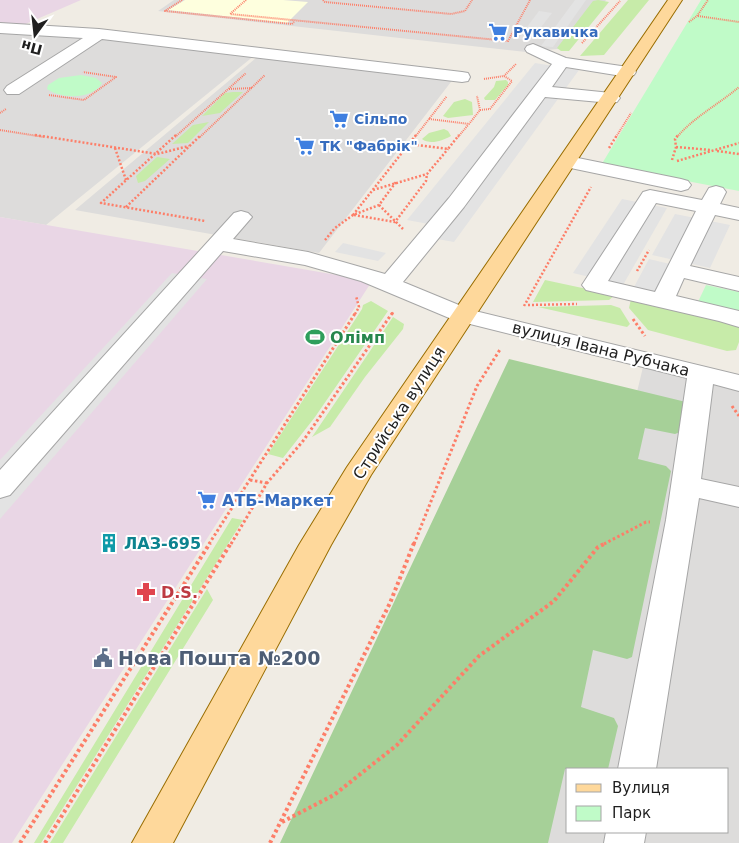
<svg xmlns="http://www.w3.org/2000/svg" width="739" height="843" font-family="'DejaVu Sans',sans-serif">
<rect width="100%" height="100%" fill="#f0ece4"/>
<path fill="#dddcdb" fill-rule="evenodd" d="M 174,0 L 606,0 L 567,48 L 526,52 L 158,11 Z
M 0,25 L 255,55 L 46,225 L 0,217 Z
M 262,53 L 454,78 L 319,253 L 75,210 Z
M 643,367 L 739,391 L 739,843 L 529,843 ZM 568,769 L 728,769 L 728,832 L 568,832 Z"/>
<path fill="#e9d6e5" d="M 0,0 L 81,0 L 21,26 L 0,25 Z
M 0,217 L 372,281 L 12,843 L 0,843 Z"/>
<path fill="#feffde" d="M 185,0 L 283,0 L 308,2 L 287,23 L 168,10 Z"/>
<path fill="#c7eba9" d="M 598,0 L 609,2 L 569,51 L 561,51 L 557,48 L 593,1 Z
M 628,0 L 649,0 L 604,55 L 580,56 Z
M 506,80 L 508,82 L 508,85 L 495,100 L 485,100 L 484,98 L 494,87 L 496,81 Z
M 233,92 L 243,92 L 220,113 L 202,116 L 225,93 Z
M 465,99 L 472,102 L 473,115 L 448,118 L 443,116 L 454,102 Z
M 209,122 L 188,143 L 172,144 L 193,125 Z
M 444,129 L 448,131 L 451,136 C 442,141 430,145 422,139 L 429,133 Z
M 157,157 L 170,159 L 145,181 L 138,183 L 136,176 Z
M 545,280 L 615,295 L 609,300 L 533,302 Z
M 631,299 L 731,321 L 739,326 L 739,342 L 736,350 L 727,351 L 648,330 L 629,308 Z
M 371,301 L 388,311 L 315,417 L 283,458 L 268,454 L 362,309 L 363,305 Z
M 611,305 L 620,308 L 630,324 L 627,327 L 538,307 Z
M 393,317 L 404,324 L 403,329 L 365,377 L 330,427 L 312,437 Z
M 232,518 L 243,520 L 41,843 L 34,843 Z
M 207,589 L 213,600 L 63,843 L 50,843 Z"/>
<path fill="#a6d098" d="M 509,359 L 686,402 L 680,432 L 675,434 L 645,428 L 638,459 L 666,466 L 671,471 L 632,657 L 627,659 L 593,650 L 581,707 L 614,718 L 618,726 L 608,769 L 565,769 L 548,843 L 280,843 Z"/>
<path fill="#c0fbc8" d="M 701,0 L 739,0 L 739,191 L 603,165 L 603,162 Z
M 81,75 L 96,78 L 102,83 C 93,100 60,99 47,89 L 48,85 L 59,78 Z
M 706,285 L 739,292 L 739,315 L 697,304 Z"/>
<path fill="#e3e3e3" d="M 575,0 L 586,0 L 553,47 L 541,46 Z
M 539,11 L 552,13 L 531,40 L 518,39 Z
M 535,63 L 579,70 L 454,242 L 426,237 L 434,225 L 407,220 Z
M 622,199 L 667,208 L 623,285 L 573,273 Z
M 675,214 L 730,225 L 710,268 L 652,255 Z
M 343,243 L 386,253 L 378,261 L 335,252 Z
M 649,259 L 670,264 L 655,292 L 634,287 Z
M 172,273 L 207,279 L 0,519 L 0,460 Z"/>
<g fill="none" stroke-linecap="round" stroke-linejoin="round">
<g stroke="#a6a6a6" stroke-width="2">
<path id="minor" d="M 0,23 L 99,29 L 462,72 L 468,73 L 470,77 L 468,81 L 462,82 L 102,39 L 19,94 L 7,94 L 4,90 L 7,86 L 83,38 L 0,33 Z
M 533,44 L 566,58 L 628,67 L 634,69 L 636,72 L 634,75 L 628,77 L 566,67 L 552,87 L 611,93 L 617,94 L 620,98 L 617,102 L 611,103 L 545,97 L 464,207 L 403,282 L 471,310 L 739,375 L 739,391 L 713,384 L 701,479 L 739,487 L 739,507 L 699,498 L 656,769 L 618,769 L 666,520 L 687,378 L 454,320 L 361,281 L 305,265 L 223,251 L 10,495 L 0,498 L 0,470 L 234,213 L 241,211 L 248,213 L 252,217 L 233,239 L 308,252 L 385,274 L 449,198 L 552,64 L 527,52 L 525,49 L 527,46 Z
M 568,156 L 681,179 L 688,181 L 691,185 L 688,189 L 681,191 L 561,166 L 558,162 L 561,158 Z
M 716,186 L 723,188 L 726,192 L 720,204 L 739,208 L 739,220 L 715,215 L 690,266 L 739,277 L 739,291 L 684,278 L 676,296 L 739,311 L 739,327 L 719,321 L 586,290 L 582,285 L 643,192 L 650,190 L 702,200 L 709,188 ZM 656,203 L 696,211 L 655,292 L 608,281 Z
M 606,832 L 646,832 L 644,843 L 604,843 Z"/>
</g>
<g stroke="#996d00" stroke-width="2">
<path id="major" d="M 668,0 L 682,0 L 371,475 L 331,545 L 173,843 L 132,843 L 299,545 L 347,467 Z"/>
</g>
<path stroke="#fd7e68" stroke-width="2" stroke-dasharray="1 1" stroke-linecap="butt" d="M 182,0 L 165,11 L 292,24 L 294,22
M 246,0 L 230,14 L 508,41 L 530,0
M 323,0 L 325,2 L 451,14 L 465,11 L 472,0
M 698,16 L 739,22
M 689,22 L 697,16 L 708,0
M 582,43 L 620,1
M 484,79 L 504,76 L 516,64
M 229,89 L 252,88
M 49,95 L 84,100 L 116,77 L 83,72
M 480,110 L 490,109 L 512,81 L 504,76
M 0,113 L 6,109
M 429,119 L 469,124 L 480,110 L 477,96
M 0,130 L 44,137
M 175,137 L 246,73
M 200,137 L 265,75
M 415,137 L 447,96
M 458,137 L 468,125
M 616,137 L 631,113
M 677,137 C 694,117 719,104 739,87"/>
<path stroke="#fd7e68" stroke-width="2.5" stroke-dasharray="2 2" stroke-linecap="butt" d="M 35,135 L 157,154 L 189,146
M 176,135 L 101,203 L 205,221
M 409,144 L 448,149 L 459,135
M 676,147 L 711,150
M 115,148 L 126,180
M 609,148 L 617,135
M 717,151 L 739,154
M 672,160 L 676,147 L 675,139 L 678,135
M 677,161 L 739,143
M 373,190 L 427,174 L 448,149
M 379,205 L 403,229
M 126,207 L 201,135
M 353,215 L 416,135
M 354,215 L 395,222 L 426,181 L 427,174
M 325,240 L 335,228 L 353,215 L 379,205 L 396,182
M 637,271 L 649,250
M 528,305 L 577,304
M 524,306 L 591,187
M 355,314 L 359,307 L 356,296
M 392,314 L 394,311"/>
<path stroke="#fd7e68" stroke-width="3" stroke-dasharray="2.5 2.5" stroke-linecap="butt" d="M 633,319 L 645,336
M 732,406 L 739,416
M 250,480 L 267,483
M 209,544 L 356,312
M 231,544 L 267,483 L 303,441 L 393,312
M 414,544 L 477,386 L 501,348
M 604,544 L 646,522 L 650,522"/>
<path stroke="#fd7e68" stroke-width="4" stroke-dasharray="3 3" stroke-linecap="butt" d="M 282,822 L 334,795 L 397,745 L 479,656 L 554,601 L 598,547 L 606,543
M 20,843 L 210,543
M 45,843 L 231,543
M 270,843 L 390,603 L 414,543"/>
<use href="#minor" fill="#fff" fill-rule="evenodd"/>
<use href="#major" fill="#fed89b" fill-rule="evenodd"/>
</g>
<defs>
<g id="supermarket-bare" transform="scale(1.5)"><path d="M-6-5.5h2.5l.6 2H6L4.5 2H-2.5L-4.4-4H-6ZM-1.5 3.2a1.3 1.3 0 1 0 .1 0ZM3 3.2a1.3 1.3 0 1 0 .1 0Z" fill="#3f7fe0" stroke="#fff" stroke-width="2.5" paint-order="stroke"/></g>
<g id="stadium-bare" transform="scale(1.5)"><path d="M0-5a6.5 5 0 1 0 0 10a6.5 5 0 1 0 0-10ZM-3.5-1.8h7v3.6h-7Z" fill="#2e9e5b" stroke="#fff" stroke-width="2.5" paint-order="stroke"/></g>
<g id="building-bare" transform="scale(1.5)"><path d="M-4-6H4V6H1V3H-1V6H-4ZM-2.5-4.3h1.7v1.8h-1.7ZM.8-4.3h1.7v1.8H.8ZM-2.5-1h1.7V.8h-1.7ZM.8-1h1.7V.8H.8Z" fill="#0f9aa8" stroke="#fff" stroke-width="2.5" paint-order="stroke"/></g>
<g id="pharmacy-bare" transform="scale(1.5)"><path d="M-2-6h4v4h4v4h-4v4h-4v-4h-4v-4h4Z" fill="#e0444e" stroke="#fff" stroke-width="2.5" paint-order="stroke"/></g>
<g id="civic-bare" transform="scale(1.5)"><path d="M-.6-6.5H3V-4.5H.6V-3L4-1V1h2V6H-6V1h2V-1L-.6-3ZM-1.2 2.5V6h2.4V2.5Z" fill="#5c6f8a" stroke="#fff" stroke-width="2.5" paint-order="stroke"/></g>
</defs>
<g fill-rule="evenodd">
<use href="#supermarket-bare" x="498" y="32"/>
<use href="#supermarket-bare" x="339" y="119"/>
<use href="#supermarket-bare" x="305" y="146"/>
<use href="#stadium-bare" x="315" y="337"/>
<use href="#supermarket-bare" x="207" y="500"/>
<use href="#building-bare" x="109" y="543"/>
<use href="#pharmacy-bare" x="146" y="592"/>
<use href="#civic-bare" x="103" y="658"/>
</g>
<g text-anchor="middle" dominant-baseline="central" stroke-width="4" stroke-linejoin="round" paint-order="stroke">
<g font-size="14" font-weight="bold" fill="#366cbe" stroke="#fff" text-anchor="start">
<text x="513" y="32">Рукавичка</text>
<text x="354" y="119">Сільпо</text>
<text x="320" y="146">ТК "Фабрік"</text>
</g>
<g font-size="16" font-weight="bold" fill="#27864d" stroke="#fff" text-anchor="start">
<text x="330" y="337">Олімп</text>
</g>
<g font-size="16" fill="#1f1f1f" stroke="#fff">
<text transform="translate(601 349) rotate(14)">вулиця Івана Рубчака</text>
<text transform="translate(399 413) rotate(-57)">Стрийська вулиця</text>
</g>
<g font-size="16" font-weight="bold" fill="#366cbe" stroke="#fff" text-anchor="start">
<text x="222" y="500">АТБ-Маркет</text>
</g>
<g font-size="16" font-weight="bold" fill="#0d838f" stroke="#fff" text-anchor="start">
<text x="124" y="543">ЛАЗ-695</text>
</g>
<g font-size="16" font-weight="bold" fill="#be3a42" stroke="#fff" text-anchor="start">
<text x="161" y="592">D.S.</text>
</g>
<g font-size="19" font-weight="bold" fill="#4e5e75" stroke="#fff" text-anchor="start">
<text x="118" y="658">Нова Пошта №200</text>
</g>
</g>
<rect x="566" y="768" width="162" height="65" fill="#ffffff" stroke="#a5a5a5"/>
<rect x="576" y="784" width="25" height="8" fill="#fed89b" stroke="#a5a5a5"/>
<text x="612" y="793" font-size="15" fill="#1f1f1f">Вулиця</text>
<rect x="576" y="806" width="25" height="15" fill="#c0fbc8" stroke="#a5a5a5"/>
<text x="612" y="818" font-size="15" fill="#1f1f1f">Парк</text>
<g transform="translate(35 35) rotate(195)" stroke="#ffffff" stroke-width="4" paint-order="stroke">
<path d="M0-4L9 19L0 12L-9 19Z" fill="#1f1f1f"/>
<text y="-8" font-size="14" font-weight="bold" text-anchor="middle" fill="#1f1f1f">Пн</text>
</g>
</svg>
